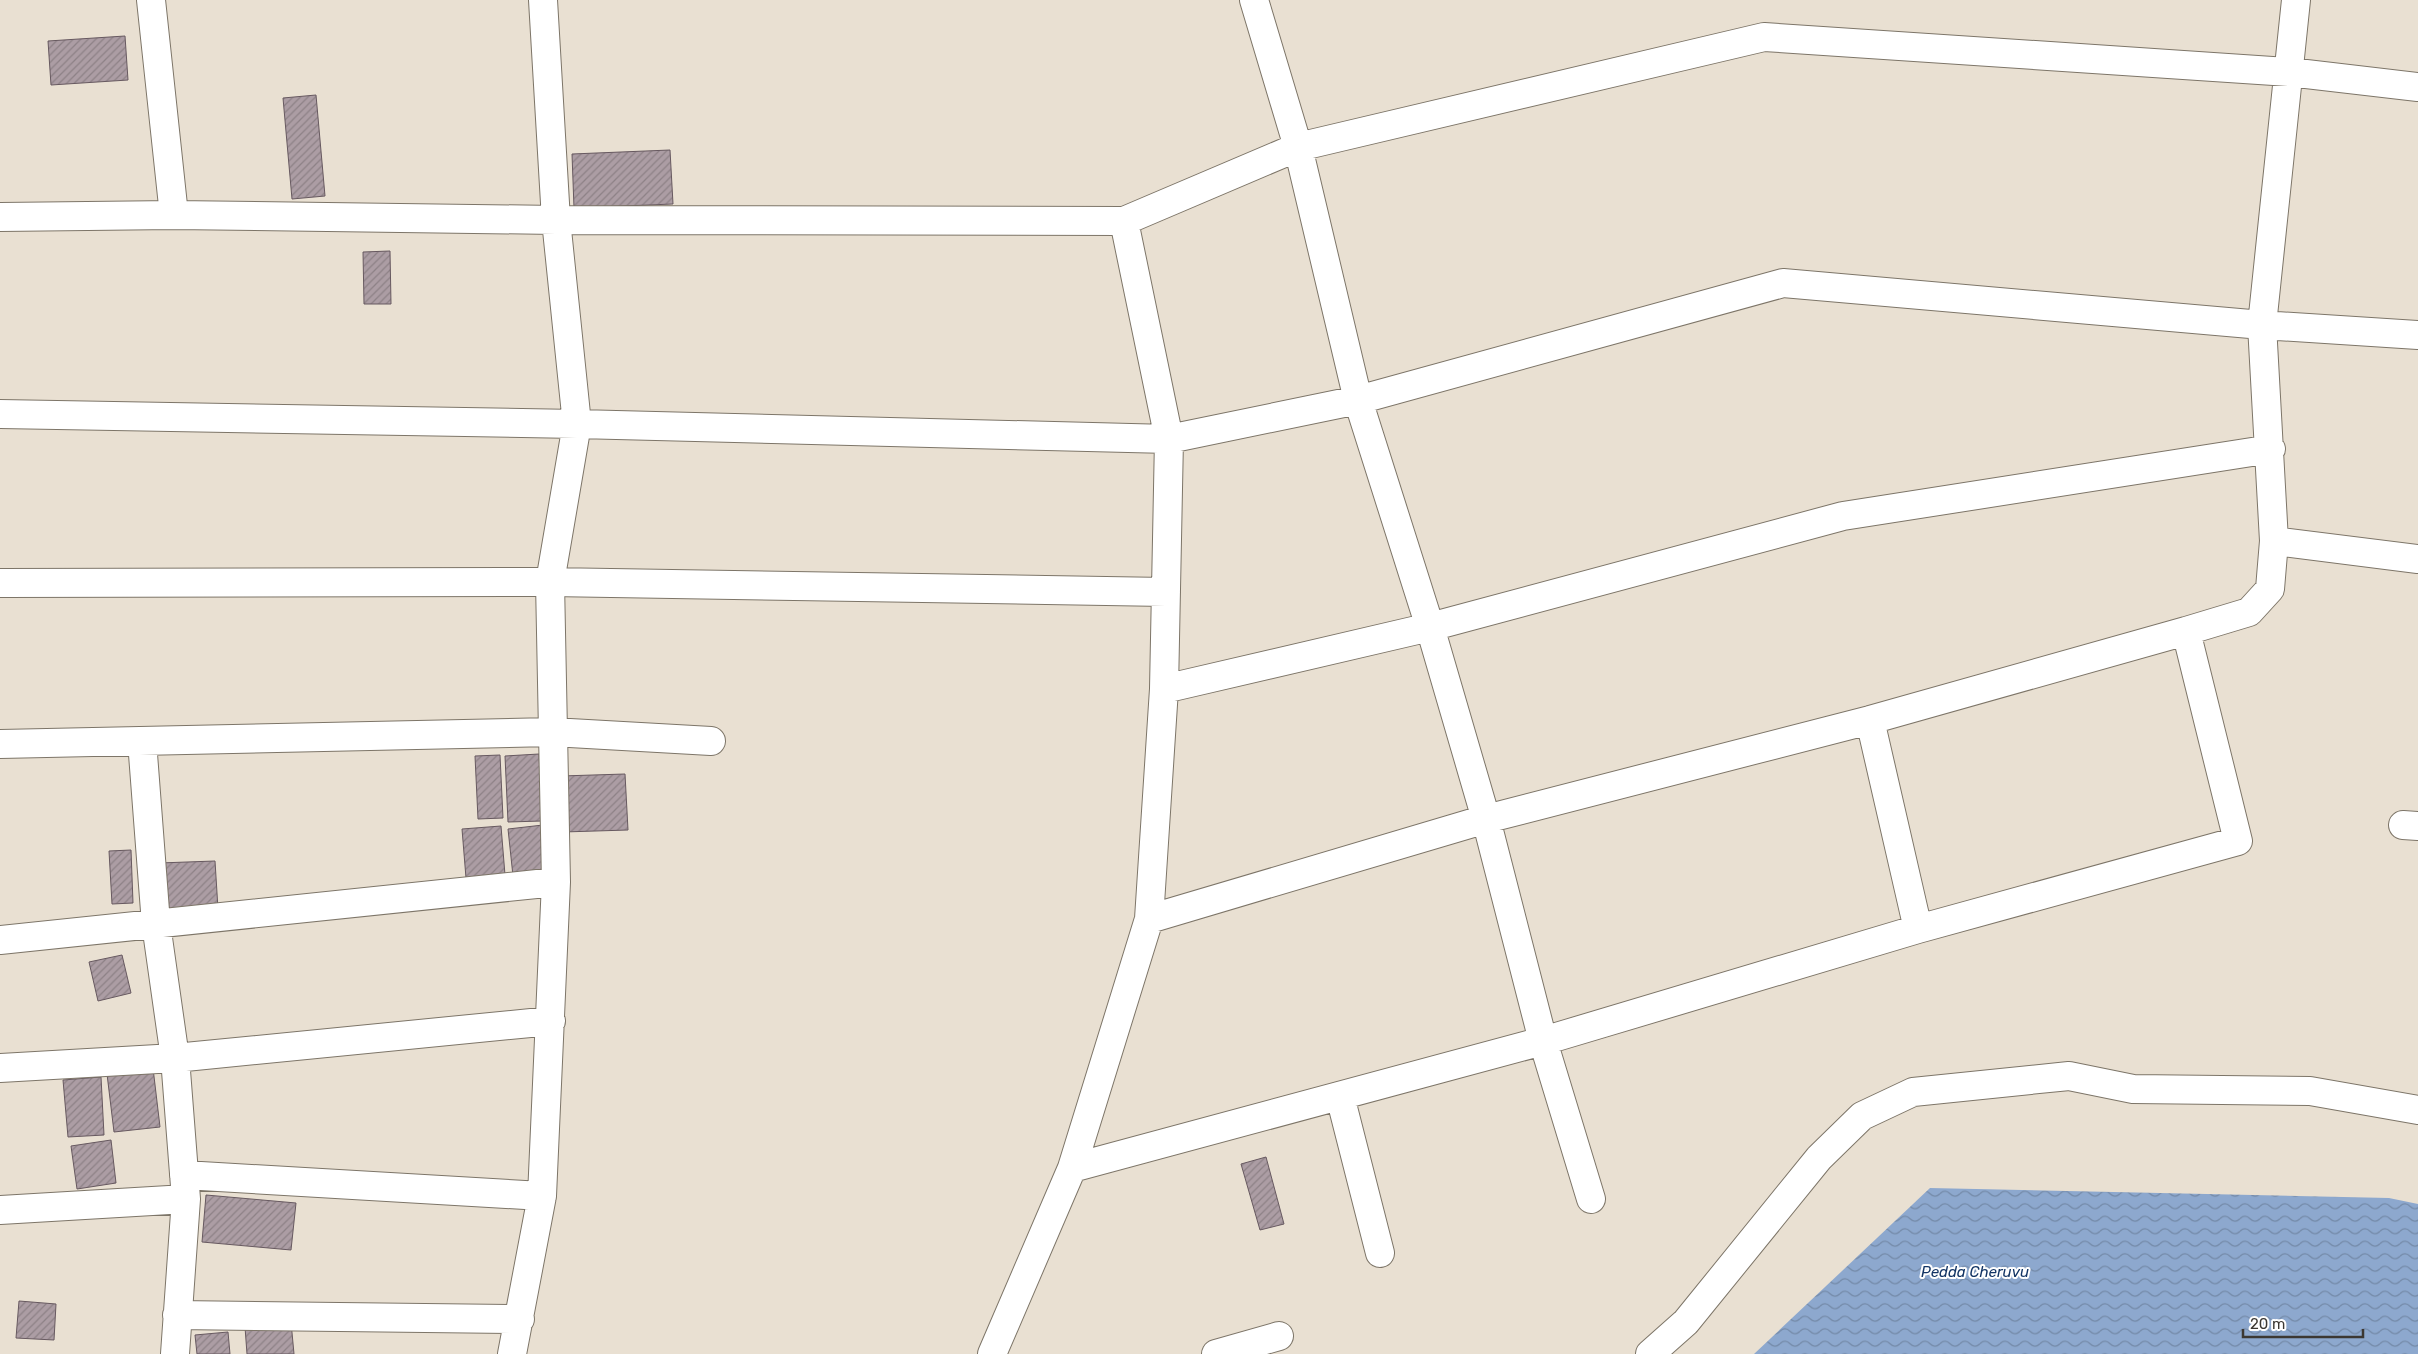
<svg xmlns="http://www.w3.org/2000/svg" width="2418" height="1354" font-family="Rubik,sans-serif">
<defs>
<pattern id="water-waves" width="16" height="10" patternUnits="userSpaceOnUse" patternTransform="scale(1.25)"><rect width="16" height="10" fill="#8da8ce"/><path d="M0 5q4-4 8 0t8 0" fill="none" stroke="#748aa8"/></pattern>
<pattern id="building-hatch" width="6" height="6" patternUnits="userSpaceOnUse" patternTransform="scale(1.25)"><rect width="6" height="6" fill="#ac9da4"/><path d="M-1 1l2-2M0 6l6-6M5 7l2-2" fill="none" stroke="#8d8186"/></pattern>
</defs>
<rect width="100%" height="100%" fill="#e9e0d2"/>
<path fill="url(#water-waves)" d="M 1930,1188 L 2389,1198 L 2418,1204 L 2418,1354 L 1754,1354 Z"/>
<path fill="url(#building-hatch)" stroke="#675960" d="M 125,36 L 128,80 L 51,85 L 48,41 Z
M 316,95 L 325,196 L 292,199 L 283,98 Z
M 670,150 L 673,204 L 574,208 L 572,154 Z
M 390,251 L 391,304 L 364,304 L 363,252 Z
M 539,754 L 542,821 L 508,822 L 505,756 Z
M 500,755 L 503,818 L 478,819 L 475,756 Z
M 625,774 L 628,830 L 563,832 L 561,776 Z
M 543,825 L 548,871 L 513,876 L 508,829 Z
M 501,826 L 505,875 L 466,878 L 462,829 Z
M 131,850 L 133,903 L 112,904 L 109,851 Z
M 215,861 L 218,909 L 161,912 L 159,863 Z
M 122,955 L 131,993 L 98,1001 L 89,962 Z
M 153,1068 L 160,1127 L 114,1132 L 107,1074 Z
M 101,1077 L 104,1135 L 68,1137 L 63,1080 Z
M 111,1140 L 116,1183 L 77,1189 L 71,1146 Z
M 1266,1157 L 1284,1224 L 1260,1230 L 1241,1164 Z
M 206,1195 L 296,1203 L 291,1250 L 202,1242 Z
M 19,1301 L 56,1304 L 54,1340 L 16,1338 Z
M 291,1322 L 294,1354 L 247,1354 L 245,1327 Z
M 228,1332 L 230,1354 L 197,1354 L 195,1335 Z"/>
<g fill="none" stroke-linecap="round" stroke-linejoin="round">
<g stroke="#7d7568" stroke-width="30">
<path id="street" d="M 151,0 L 174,215
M 1254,0 L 1298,147 L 1358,400 L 1430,627 L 1486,819 L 1543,1041 L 1591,1199
M 0,217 L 174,215 L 556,220 L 1124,221 L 1298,147 L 1764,37 L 2289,72 L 2418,87
M 0,414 L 577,424 L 1169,439 L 1358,400 L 1783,283 L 2262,325 L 2418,335
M 2274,541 L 2418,559
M 0,583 L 550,582 L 1166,592
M 1164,689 L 1430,627 L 1843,516 L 2271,449
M 1870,720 L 1918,929
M 142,741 L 156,924 L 175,1058 L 186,1199 L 175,1354
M 0,744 L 552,732 L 711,741
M 2403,825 L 2418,826
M 1149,919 L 1486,819 L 1870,720 L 2186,631
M 0,940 L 556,882
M 0,1068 L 175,1058 L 551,1021
M 1340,1096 L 1380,1253
M 1072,1168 L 1543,1041 L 1918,929 L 2238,841 L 2186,631 L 2249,612 L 2270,589 L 2274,541 L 2262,325 L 2296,0
M 184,1175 L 542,1196
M 0,1210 L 186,1199
M 177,1315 L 520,1319
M 512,1354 L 542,1196 L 556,882 L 550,582 L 577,424 L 556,220 L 543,0
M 992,1354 L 1072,1168 L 1149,919 L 1164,689 L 1169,439 L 1124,221
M 1216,1354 L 1279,1336
M 1650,1354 L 1686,1322 L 1819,1158 L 1862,1116 L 1913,1092 L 2069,1076 L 2133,1089 L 2310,1091 L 2418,1110"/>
</g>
<use href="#street" stroke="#fff" stroke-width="28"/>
</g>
<g text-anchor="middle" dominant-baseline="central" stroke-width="4" stroke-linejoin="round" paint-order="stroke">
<g font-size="15" font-style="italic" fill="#133565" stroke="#fff">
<text x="1975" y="1272">Pedda Cheruvu</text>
</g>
</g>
<path d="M2243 1329v8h120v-8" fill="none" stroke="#3c3833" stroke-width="2.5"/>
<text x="2250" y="1329" font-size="15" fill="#3c3833" stroke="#ffffff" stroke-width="4" paint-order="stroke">20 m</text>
</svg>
